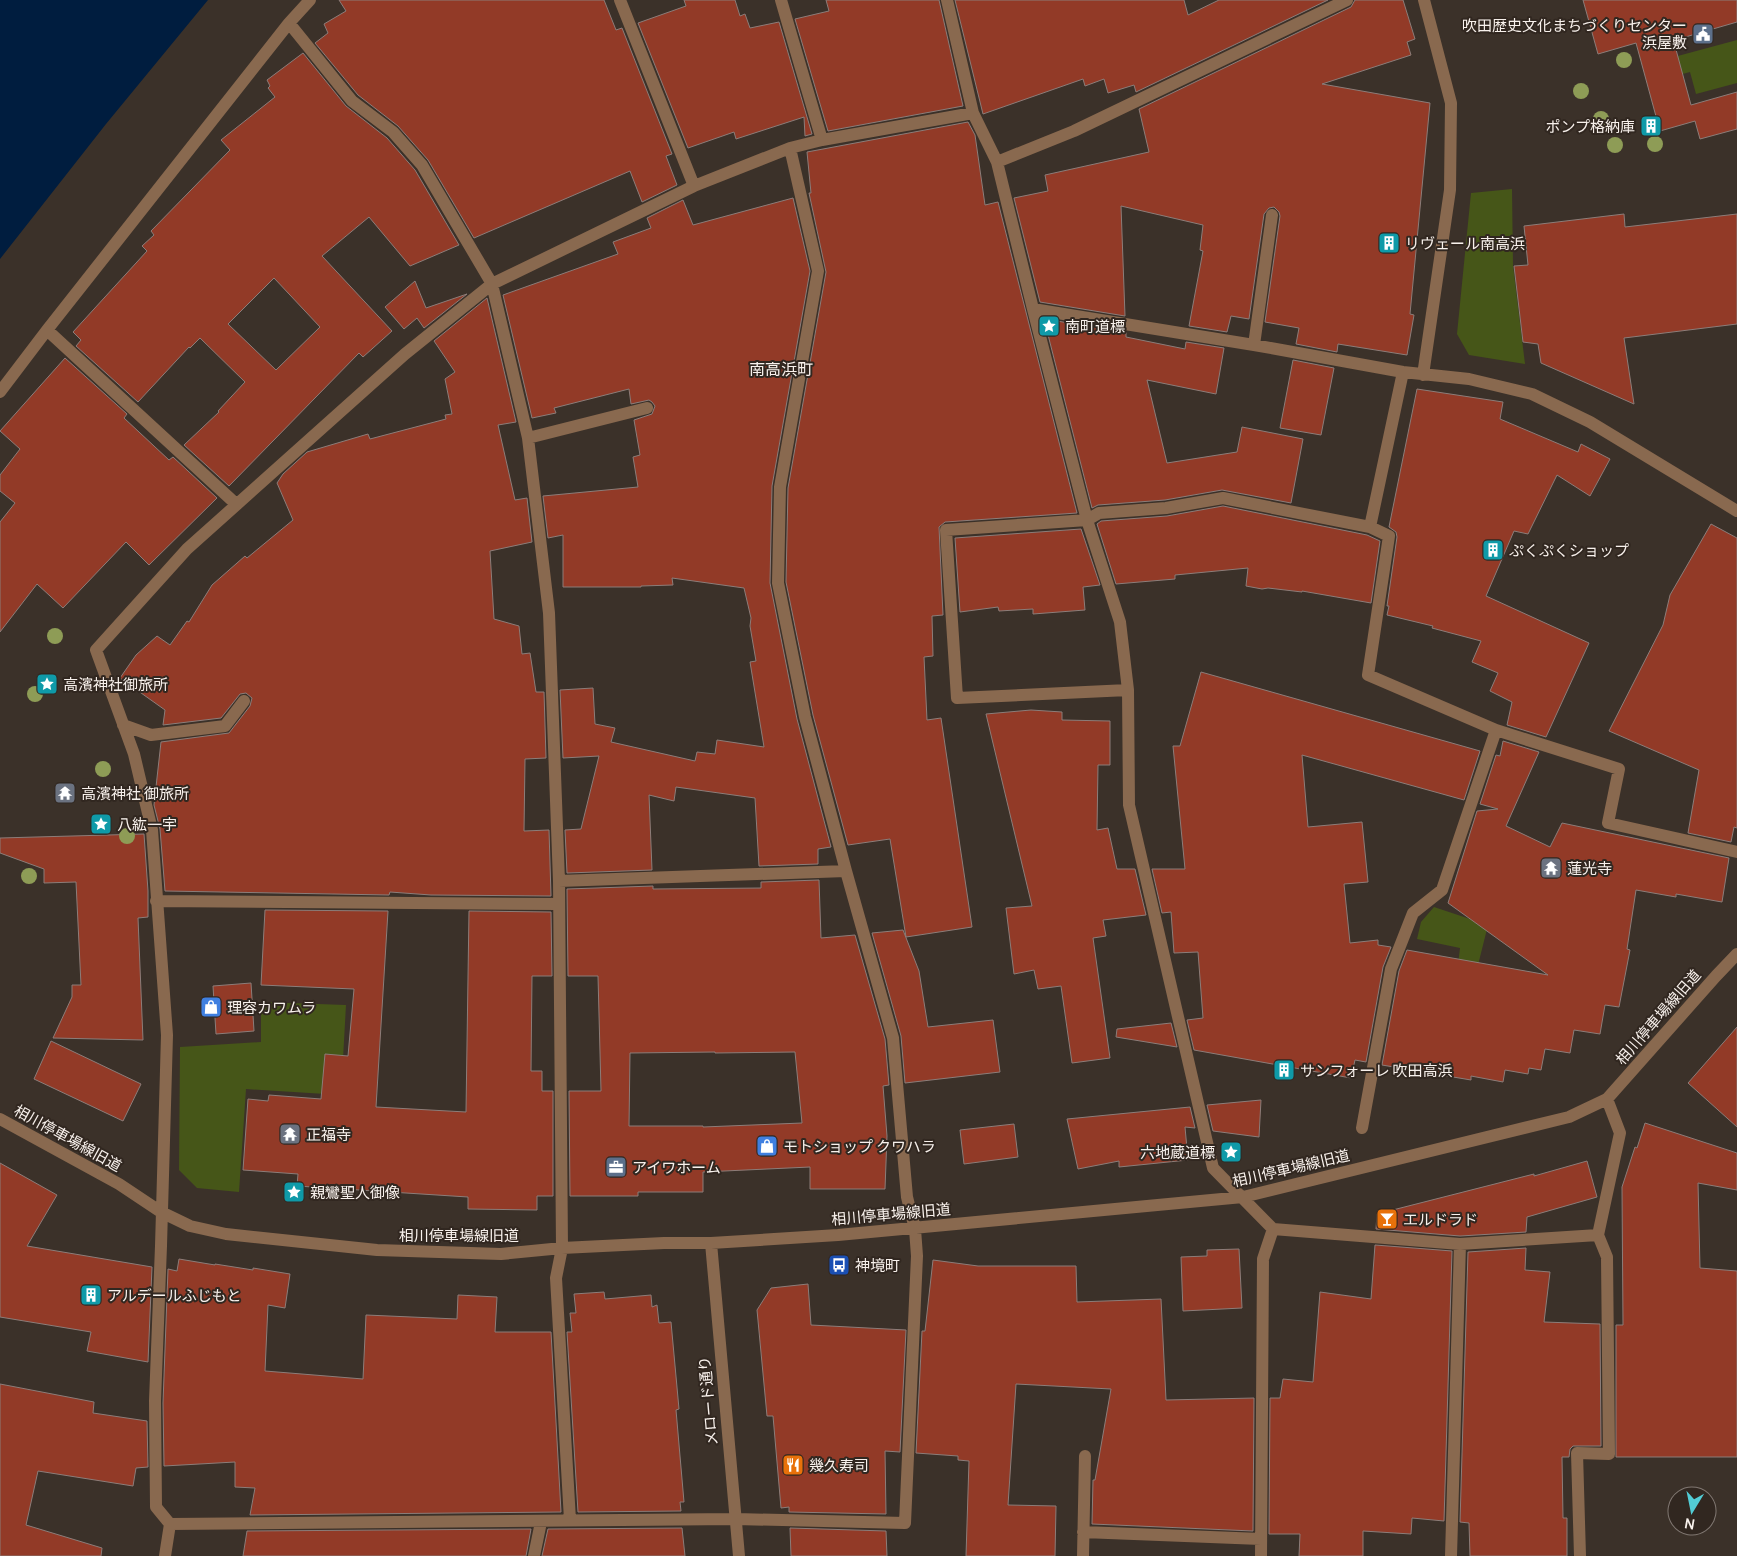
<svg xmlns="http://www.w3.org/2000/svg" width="1737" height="1556" font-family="Manrope,'Noto Sans JP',sans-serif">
<rect width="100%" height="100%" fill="#3b3129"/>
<path fill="#465618" d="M 1737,40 L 1737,83 L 1696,94 L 1690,72 L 1679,75 L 1674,57 Z
M 1512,189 L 1513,266 L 1525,364 L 1469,355 L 1457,334 L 1471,193 Z
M 1434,907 L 1488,925 L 1475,977 L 1457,972 L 1460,948 L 1417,939 L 1421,922 Z
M 261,1002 L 346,1005 L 341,1095 L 246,1089 L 239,1192 L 197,1188 L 179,1170 L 180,1047 L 261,1042 Z"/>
<path fill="#001d3f" d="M 0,0 L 208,0 L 106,124 L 0,259 Z"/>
<path fill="#923a27" stroke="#8c7d79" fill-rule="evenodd" d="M 339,0 L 604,0 L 616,30 L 622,28 L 672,154 L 666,156 L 677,185 L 642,202 L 630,171 L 474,238 L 428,160 L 398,126 L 358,95 L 315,43 L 328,33 L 324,24 L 346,11 Z
M 684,0 L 735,0 L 740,16 L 745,14 L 750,28 L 779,22 L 812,134 L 805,136 L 804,117 L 736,139 L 734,132 L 688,148 L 638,23 L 686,6 Z
M 826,0 L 939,0 L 963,106 L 828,131 L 795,19 L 829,11 Z
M 955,0 L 1184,0 L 1188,15 L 1219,0 L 1328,0 L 1136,92 L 1134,85 L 1108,93 L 1104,79 L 1085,86 L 1083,79 L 983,114 Z
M 1355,0 L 1403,0 L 1415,39 L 1407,42 L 1411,55 L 1322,84 L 1430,103 L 1410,314 L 1414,315 L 1407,355 L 1338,344 L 1337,352 L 1296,344 L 1299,328 L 1265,322 L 1280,216 L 1279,212 L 1274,207 L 1269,208 L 1264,214 L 1249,319 L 1231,316 L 1227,332 L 1189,326 L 1203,251 L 1200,250 L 1203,225 L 1121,206 L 1125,316 L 1040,302 L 1014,198 L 1048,191 L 1045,175 L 1149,152 L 1139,109 L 1351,7 Z
M 1583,0 L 1737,0 L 1737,22 L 1675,40 L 1676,45 L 1675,46 L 1691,105 L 1737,92 L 1737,129 L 1700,139 L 1695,121 L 1660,131 L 1636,43 L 1598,54 Z
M 303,53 L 346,106 L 387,138 L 415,170 L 459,245 L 410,266 L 369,217 L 322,256 L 392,331 L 363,357 L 359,353 L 229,486 L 184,445 L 219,412 L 218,411 L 245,382 L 200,338 L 190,348 L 189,347 L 138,402 L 76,346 L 81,340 L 73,332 L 147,251 L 142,246 L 154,235 L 151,231 L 230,150 L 221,140 L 275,97 L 268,88 L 270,86 L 267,80 ZM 274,278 L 320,327 L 276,370 L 228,324 Z
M 968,122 L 975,135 L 985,205 L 998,202 L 1077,513 L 945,522 L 939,527 L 943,615 L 932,616 L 933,656 L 924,657 L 927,720 L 941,718 L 972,927 L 906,937 L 890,839 L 848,845 L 813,715 L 786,582 L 788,488 L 826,272 L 809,193 L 811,193 L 807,152 Z
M 793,198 L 810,271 L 772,486 L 770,583 L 797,719 L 831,847 L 818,849 L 818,864 L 759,866 L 755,798 L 676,787 L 674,801 L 649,795 L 652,870 L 567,873 L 565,830 L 581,829 L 599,756 L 563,758 L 560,690 L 593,688 L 595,724 L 615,728 L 611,742 L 695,761 L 697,752 L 715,754 L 717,740 L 764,747 L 750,662 L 756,661 L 750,626 L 751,618 L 744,588 L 672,578 L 673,585 L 641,586 L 641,587 L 563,587 L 563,535 L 548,538 L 543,496 L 638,487 L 633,457 L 640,455 L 634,420 L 652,414 L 655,406 L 652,402 L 649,400 L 631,404 L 629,389 L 554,408 L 556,413 L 532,418 L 503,295 L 618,254 L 613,242 L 651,228 L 647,218 L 683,200 L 693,225 Z
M 1624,214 L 1625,227 L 1737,214 L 1737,324 L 1624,338 L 1634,404 L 1541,363 L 1538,344 L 1523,342 L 1514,266 L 1528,265 L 1524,226 Z
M 415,281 L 426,308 L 467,294 L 424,328 L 417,318 L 404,329 L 385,307 Z
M 487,298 L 516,422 L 498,425 L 515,500 L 527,498 L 532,542 L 490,551 L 494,619 L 519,626 L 522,654 L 530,653 L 536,692 L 544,692 L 546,758 L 525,759 L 524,831 L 549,830 L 551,896 L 431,895 L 390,892 L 389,895 L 165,891 L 160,829 L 154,805 L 161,742 L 229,733 L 250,706 L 252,698 L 246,693 L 240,694 L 221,718 L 163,725 L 165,710 L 120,678 L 136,655 L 157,636 L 170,645 L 187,621 L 189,622 L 212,585 L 245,556 L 247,558 L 293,520 L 277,483 L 283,474 L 307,452 L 368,434 L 370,439 L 446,419 L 445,415 L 452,414 L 445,379 L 455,372 L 434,341 Z
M 1044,319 L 1126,332 L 1126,337 L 1185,349 L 1186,342 L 1224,348 L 1216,394 L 1147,380 L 1167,463 L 1237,452 L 1242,427 L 1303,439 L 1291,503 L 1222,490 L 1165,500 L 1098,505 L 1092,508 Z
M 65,358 L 127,414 L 124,418 L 169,460 L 173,457 L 217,498 L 149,565 L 126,542 L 63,608 L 37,584 L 0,632 L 0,522 L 15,503 L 0,491 L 0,475 L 20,449 L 0,431 Z
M 1293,360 L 1334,368 L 1321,435 L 1280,428 Z
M 1417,389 L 1503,402 L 1500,419 L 1578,452 L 1581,444 L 1610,459 L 1590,496 L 1557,475 L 1528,534 L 1514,531 L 1486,596 L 1589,643 L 1546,737 L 1507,725 L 1512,702 L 1490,691 L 1498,673 L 1472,662 L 1481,641 L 1432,628 L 1433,626 L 1387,615 L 1389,606 L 1387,606 L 1397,537 L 1396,532 L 1389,527 Z
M 1223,506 L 1367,535 L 1380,541 L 1371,603 L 1302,591 L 1302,592 L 1268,588 L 1262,589 L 1246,586 L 1248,568 L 1175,575 L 1175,579 L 1116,584 L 1097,524 L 1101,521 L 1167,516 Z
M 1711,524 L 1737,538 L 1737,828 L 1734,827 L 1731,842 L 1688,833 L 1699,770 L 1609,731 L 1663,625 L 1670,595 Z
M 1081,529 L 1100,585 L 1083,587 L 1085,610 L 1033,614 L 1033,609 L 999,611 L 998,607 L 960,612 L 955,538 Z
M 1201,672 L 1480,751 L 1464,800 L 1302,755 L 1308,827 L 1362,822 L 1368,882 L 1344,884 L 1350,943 L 1378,940 L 1378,945 L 1391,947 L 1383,967 L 1366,1062 L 1355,1060 L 1351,1078 L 1194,1050 L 1187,1020 L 1203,1018 L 1198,952 L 1174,953 L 1171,912 L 1162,913 L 1152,869 L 1185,869 L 1173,746 L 1180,746 Z
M 1031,710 L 1062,712 L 1062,720 L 1110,721 L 1110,765 L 1098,765 L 1097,830 L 1108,828 L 1117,869 L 1135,869 L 1146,915 L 1103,920 L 1106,936 L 1093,938 L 1110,1058 L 1072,1063 L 1061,986 L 1038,989 L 1034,970 L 1014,974 L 1006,908 L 1032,906 L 986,714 Z
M 1503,741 L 1539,752 L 1506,826 L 1550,847 L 1562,823 L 1729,858 L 1722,902 L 1676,894 L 1676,897 L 1636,890 L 1627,949 L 1630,950 L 1619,1007 L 1605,1005 L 1600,1034 L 1574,1030 L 1570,1053 L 1545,1049 L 1541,1070 L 1529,1068 L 1528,1074 L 1505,1070 L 1503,1082 L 1471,1076 L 1471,1080 L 1382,1065 L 1399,971 L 1407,950 L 1548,975 L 1448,903 L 1477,811 L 1498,809 L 1480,804 L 1496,755 L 1500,756 Z
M 144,834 L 148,891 L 148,917 L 138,918 L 143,1040 L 53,1038 L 72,997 L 72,985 L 81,985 L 76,882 L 44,883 L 44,869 L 0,853 L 0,838 Z
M 819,880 L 821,938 L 855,935 L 885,1039 L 889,1085 L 883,1086 L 887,1136 L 885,1189 L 810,1189 L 810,1167 L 703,1172 L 703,1192 L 638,1192 L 638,1196 L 570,1196 L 569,1091 L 601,1091 L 598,976 L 568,976 L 567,889 L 653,886 L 653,889 L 761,888 L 761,882 ZM 715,1052 L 715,1053 L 795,1052 L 802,1123 L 703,1127 L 703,1126 L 629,1126 L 630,1053 Z
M 265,910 L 388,911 L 376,1107 L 466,1112 L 469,911 L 551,912 L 552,976 L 532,976 L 531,1071 L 542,1071 L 542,1091 L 553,1091 L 553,1196 L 537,1196 L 537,1210 L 468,1209 L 468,1197 L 297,1186 L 298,1174 L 243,1170 L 248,1099 L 268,1101 L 269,1095 L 321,1099 L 325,1054 L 348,1056 L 354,989 L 261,985 Z
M 903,930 L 919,971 L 928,1027 L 993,1020 L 1000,1072 L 905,1083 L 901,1036 L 872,933 Z
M 251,983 L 254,1031 L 216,1034 L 213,986 Z
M 1171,1023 L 1177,1047 L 1116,1037 L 1117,1029 Z
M 1737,1027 L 1737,1127 L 1688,1083 Z
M 51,1041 L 141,1084 L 123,1121 L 34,1079 Z
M 1261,1100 L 1259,1137 L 1213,1131 L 1207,1105 Z
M 1190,1107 L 1195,1128 L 1185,1127 L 1188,1160 L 1119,1167 L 1119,1161 L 1078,1169 L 1067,1119 Z
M 1645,1123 L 1737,1153 L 1737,1190 L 1698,1183 L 1700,1268 L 1737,1271 L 1737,1457 L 1616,1457 L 1616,1325 L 1623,1325 L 1622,1187 L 1635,1147 L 1637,1148 Z
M 1014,1124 L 1018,1157 L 964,1164 L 960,1130 Z
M 1587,1161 L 1597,1197 L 1527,1217 L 1526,1232 L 1460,1236 L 1376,1229 L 1377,1214 L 1534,1174 L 1534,1176 Z
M 0,1163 L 57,1195 L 27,1246 L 152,1267 L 148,1362 L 87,1351 L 91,1332 L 0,1317 Z
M 1375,1245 L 1452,1251 L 1444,1521 L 1412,1518 L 1411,1534 L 1363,1531 L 1363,1556 L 1299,1556 L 1300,1534 L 1269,1534 L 1270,1398 L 1280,1398 L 1283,1379 L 1313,1382 L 1320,1292 L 1371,1299 Z
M 1526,1248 L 1525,1270 L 1550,1272 L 1544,1322 L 1600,1324 L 1601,1446 L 1573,1446 L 1570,1449 L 1569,1457 L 1562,1457 L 1563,1518 L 1567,1518 L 1567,1556 L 1470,1556 L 1469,1523 L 1460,1522 L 1468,1252 Z
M 1239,1249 L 1242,1308 L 1183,1311 L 1181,1257 L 1207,1256 L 1207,1250 Z
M 179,1259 L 215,1265 L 215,1264 L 253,1270 L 253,1268 L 290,1274 L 285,1308 L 268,1305 L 265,1371 L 363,1379 L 366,1315 L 457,1319 L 458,1295 L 497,1297 L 495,1332 L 551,1332 L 561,1512 L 250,1515 L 255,1488 L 235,1487 L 235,1462 L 164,1466 L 163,1403 L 168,1269 L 177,1271 Z
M 933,1260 L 978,1266 L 1076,1266 L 1077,1302 L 1161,1299 L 1166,1400 L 1254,1398 L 1253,1531 L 1092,1524 L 1093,1480 L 1095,1480 L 1111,1389 L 1016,1384 L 1008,1505 L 1056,1506 L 1055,1556 L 966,1556 L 969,1461 L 958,1460 L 958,1456 L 916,1453 L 922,1331 L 925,1331 Z
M 808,1284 L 811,1325 L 906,1330 L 900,1452 L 885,1451 L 886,1514 L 789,1512 L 789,1507 L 781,1508 L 773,1416 L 767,1416 L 757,1310 L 771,1288 Z
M 604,1292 L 605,1299 L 651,1295 L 652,1307 L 657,1305 L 659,1323 L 671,1322 L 679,1409 L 676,1410 L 684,1502 L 680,1502 L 681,1511 L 578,1512 L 567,1332 L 572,1332 L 570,1313 L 576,1313 L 574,1294 Z
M 0,1384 L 94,1402 L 93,1413 L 147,1421 L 148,1467 L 136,1468 L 133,1486 L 38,1471 L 26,1525 L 102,1548 L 101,1556 L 0,1556 Z
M 682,1528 L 685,1556 L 542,1556 L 548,1529 Z
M 790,1528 L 886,1531 L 887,1556 L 791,1556 Z
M 531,1529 L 526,1556 L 243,1556 L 247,1531 Z"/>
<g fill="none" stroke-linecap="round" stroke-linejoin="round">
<path stroke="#89694f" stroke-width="12" d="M 620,0 L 694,186
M 781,0 L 822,140
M 947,0 L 973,113 L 997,162 L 1033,309 L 1087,520 L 1120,622 L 1128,690 L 1129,805 L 1213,1168 L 1273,1229 L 1460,1244 L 1598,1235
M 289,23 L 352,101 L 393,132 L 422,165 L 492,284 L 528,438 L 549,613 L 559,881 L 562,1248 L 556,1278 L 570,1520
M 997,162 L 1074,131 L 1347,0
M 1033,309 L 1254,345 L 1403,372 L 1469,379 L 1532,394 L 1590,422 L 1737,511
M 47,330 L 236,504
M 1254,345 L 1272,215
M 1423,375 L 1450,190 L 1451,103 L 1424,0
M 0,392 L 47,330 L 289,23 L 310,0
M 528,438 L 647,408
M 1370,527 L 1403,372
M 1128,690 L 957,698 L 946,530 L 1087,520 L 1099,513 L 1166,508 L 1223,498 L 1370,527 L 1389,536 L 1368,675 L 1496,730 L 1619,769 L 1608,823 L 1737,852
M 123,725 L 151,735 L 225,726 L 244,701
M 559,881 L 846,871
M 156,901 L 558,904
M 0,1119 L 119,1184 L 161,1212 L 190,1226 L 226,1234 L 377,1250 L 501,1254 L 562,1248 L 664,1243 L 711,1243 L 838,1235 L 1243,1197 L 1569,1117 L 1607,1099 L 1716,976 L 1737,954
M 1362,1128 L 1391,969 L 1413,913 L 1442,890 L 1496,730
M 711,1243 L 739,1556
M 170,1524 L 736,1519 L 905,1523 L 917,1256 L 915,1229 L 907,1197 L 893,1038 L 846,871 L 805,717 L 778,583 L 780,487 L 818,271 L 790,148
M 1083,1532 L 1261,1539
M 165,1556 L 170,1524 L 156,1507 L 155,1401 L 161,1246 L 167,1035 L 152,830 L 134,754 L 96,650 L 187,549 L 405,354 L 492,284 L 694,186 L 790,148 L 822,140 L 973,113
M 534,1556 L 541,1522
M 1083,1556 L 1085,1456
M 1261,1556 L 1263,1259 L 1273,1229
M 1451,1556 L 1460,1244
M 1580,1556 L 1577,1453 L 1609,1454 L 1607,1257 L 1598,1235 L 1620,1133 L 1607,1099"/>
</g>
<g fill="#8e9c56">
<circle cx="1624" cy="60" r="8"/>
<circle cx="1581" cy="91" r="8"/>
<circle cx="1601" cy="119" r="8"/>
<circle cx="1655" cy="144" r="8"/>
<circle cx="1615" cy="145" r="8"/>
<circle cx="55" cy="636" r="8"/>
<circle cx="35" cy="694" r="8"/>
<circle cx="103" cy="769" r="8"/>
<circle cx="127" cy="836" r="8"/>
<circle cx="29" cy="876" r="8"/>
</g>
<defs>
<g id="civic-square" transform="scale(1.125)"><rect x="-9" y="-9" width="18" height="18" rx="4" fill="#5c6f8a" stroke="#312720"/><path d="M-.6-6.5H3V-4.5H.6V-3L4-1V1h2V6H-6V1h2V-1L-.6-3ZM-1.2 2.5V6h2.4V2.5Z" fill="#fff"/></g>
<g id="building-square" transform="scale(1.125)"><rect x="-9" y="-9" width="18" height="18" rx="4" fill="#0f9aa8" stroke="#312720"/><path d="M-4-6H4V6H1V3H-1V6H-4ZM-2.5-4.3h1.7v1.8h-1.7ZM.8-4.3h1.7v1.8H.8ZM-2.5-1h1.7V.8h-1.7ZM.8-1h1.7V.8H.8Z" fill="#fff"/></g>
<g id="sight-square" transform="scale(1.125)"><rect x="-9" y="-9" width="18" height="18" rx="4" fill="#0f9aa8" stroke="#312720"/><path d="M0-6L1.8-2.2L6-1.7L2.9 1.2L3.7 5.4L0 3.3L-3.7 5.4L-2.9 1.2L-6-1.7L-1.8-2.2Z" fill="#fff"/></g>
<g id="temple-square" transform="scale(1.125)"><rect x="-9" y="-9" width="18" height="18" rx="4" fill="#6b7280" stroke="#312720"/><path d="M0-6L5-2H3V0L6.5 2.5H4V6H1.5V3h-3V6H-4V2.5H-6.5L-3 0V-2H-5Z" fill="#fff"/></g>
<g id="shop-square" transform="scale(1.125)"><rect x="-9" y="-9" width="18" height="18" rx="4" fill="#3f7fe0" stroke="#312720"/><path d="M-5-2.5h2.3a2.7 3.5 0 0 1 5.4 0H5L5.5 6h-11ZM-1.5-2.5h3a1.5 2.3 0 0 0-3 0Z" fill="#fff"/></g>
<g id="office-square" transform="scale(1.125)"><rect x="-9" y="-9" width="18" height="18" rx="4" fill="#5c6f8a" stroke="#312720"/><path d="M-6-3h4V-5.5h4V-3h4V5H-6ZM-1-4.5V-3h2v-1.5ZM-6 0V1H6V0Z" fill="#fff"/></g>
<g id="bar-square" transform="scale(1.125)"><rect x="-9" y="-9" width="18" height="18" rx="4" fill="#e8710a" stroke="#312720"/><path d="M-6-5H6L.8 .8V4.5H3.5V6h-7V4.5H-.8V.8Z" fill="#fff"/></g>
<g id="bus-square" transform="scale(1.125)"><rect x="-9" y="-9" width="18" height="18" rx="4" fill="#1a4fb4" stroke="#312720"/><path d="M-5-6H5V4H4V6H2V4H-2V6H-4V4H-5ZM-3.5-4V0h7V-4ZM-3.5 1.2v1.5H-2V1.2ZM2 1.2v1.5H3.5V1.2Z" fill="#fff"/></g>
<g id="restaurant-square" transform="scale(1.125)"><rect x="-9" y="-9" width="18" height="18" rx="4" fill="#e8710a" stroke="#312720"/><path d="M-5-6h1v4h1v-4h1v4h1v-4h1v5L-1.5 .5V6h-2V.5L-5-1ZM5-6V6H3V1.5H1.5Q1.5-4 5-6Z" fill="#fff"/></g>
</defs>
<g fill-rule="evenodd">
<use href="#civic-square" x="1703" y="34"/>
<use href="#building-square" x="1651" y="126"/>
<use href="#building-square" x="1389" y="243"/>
<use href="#sight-square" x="1049" y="326"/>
<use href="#building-square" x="1493" y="550"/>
<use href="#sight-square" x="47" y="684"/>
<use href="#temple-square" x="65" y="793"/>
<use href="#sight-square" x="101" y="824"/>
<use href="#temple-square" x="1551" y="868"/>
<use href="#shop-square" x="211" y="1007"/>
<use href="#building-square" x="1284" y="1070"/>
<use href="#temple-square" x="290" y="1134"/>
<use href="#shop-square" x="767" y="1146"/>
<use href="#sight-square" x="1231" y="1152"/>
<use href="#office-square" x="616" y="1167"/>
<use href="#sight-square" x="294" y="1192"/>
<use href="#bar-square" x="1387" y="1219"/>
<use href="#bus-square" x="839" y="1265"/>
<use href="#building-square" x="91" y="1295"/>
<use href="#restaurant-square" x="793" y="1465"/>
</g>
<g text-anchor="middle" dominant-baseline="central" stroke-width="4" stroke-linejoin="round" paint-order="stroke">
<g font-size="15" fill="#f8f1ec" stroke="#312720" text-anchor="start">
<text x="1687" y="25" text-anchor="end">吹田歴史文化まちづくりセンター<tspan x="1687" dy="17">浜屋敷</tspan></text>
<text x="1635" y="126" text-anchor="end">ポンプ格納庫</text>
<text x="1405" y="243">リヴェール南高浜</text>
<text x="1065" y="326">南町道標</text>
<text x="1509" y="550">ぷくぷくショップ</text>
<text x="63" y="684">高濱神社御旅所</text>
<text x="81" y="793">高濱神社 御旅所</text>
<text x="117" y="824">八紘一宇</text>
<text x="1567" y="868">蓮光寺</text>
<text x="227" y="1007">理容カワムラ</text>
<text x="1300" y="1070">サンフォーレ 吹田高浜</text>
<text x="306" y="1134">正福寺</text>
<text x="783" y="1146">モトショップ クワハラ</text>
<text x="1215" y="1152" text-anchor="end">六地蔵道標</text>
<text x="632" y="1167">アイワホーム</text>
<text x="310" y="1192">親鸞聖人御像</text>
<text x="1403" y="1219">エルドラド</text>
<text x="855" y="1265">神境町</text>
<text x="107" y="1295">アルデールふじもと</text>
<text x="809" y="1465">幾久寿司</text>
</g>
<g font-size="15" fill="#f8f1ec" stroke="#312720">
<text transform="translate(1658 1017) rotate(-49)">相川停車場線旧道</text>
<text transform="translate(68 1138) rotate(29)">相川停車場線旧道</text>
<text transform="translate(1291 1168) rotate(-13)">相川停車場線旧道</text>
<text transform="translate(891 1214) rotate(-5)">相川停車場線旧道</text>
<text x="459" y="1235">相川停車場線旧道</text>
<text transform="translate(708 1401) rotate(-95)">メロード通り</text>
</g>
<g font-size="16" fill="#f8f1ec" stroke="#312720">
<text x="781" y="369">南高浜町</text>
</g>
</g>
<g transform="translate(1692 1511) rotate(190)"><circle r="24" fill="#312720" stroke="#817872"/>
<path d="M0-4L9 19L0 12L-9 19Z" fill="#52ccd5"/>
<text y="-8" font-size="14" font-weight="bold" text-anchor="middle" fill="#f8f1ec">N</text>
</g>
</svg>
